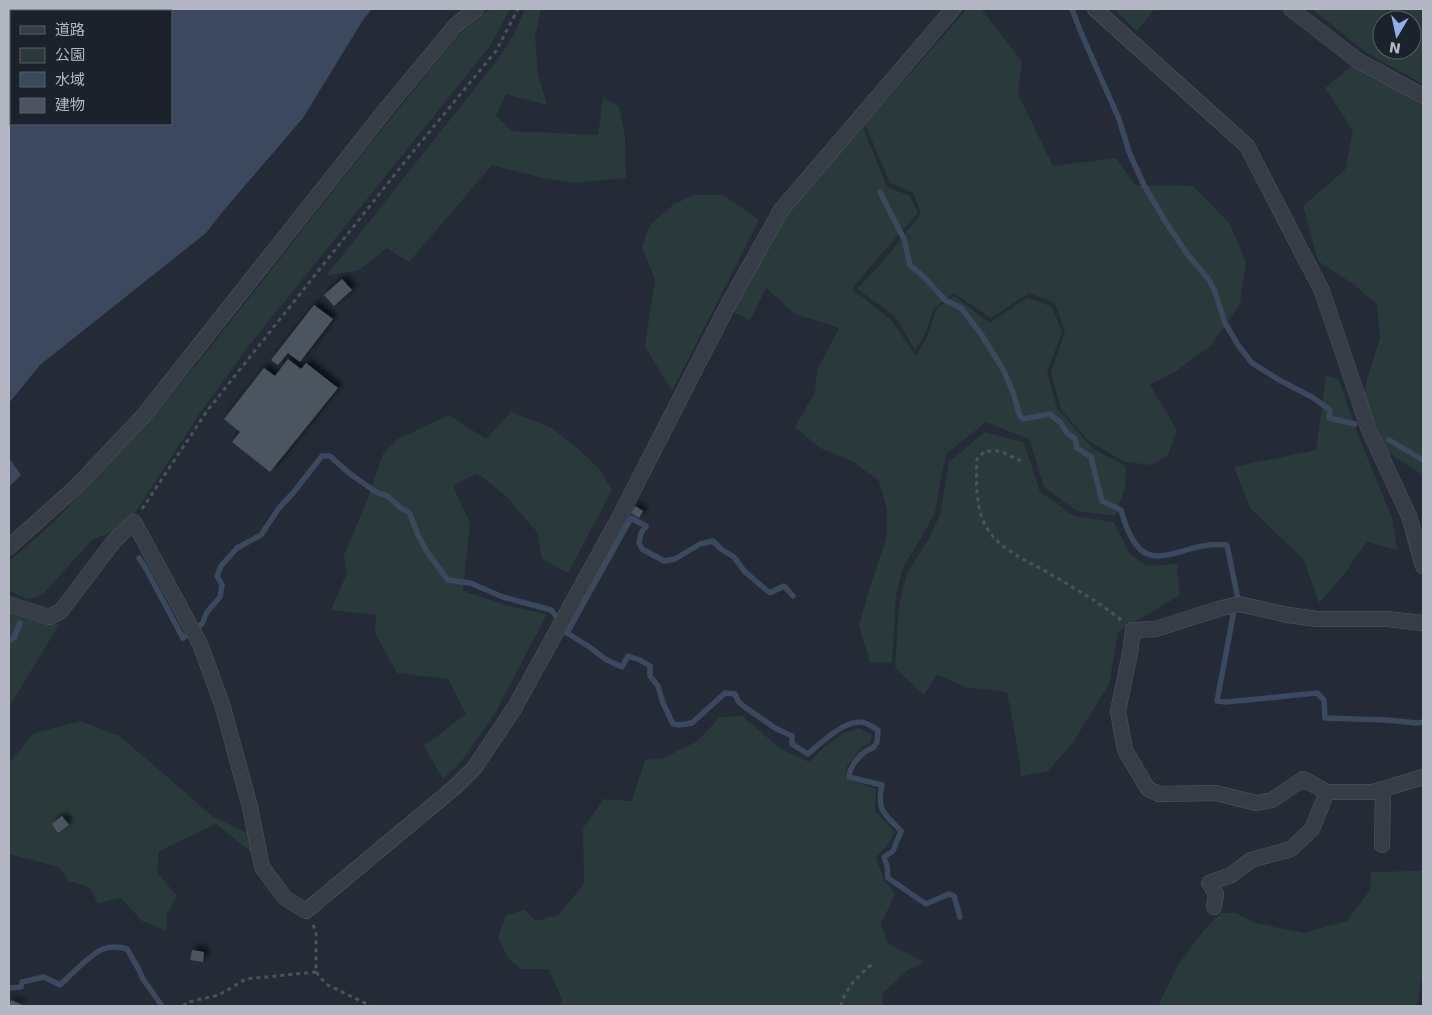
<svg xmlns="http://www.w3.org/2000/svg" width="1432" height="1015" font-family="'DejaVu Sans','Noto Sans JP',sans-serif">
<defs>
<filter id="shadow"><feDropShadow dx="4.5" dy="-4.5" stdDeviation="2.5" flood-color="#0009"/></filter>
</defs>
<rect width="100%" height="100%" fill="#242a36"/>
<path fill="#2a3a3b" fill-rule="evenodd" d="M 491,9 L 510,9 L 490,46 L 248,347 L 200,413 L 135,513 L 122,529 L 93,539 L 42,595 L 29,599 L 9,591 L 9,562 L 57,519 L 145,425 L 202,358 L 366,149 L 457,37 L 481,15 Z
M 525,9 L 541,9 L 535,36 L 538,75 L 547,105 L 506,94 L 496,116 L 512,131 L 598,135 L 603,98 L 619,106 L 625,137 L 626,178 L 572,183 L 542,178 L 492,165 L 409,262 L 387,248 L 359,270 L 326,276 L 499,58 L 514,34 Z
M 967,9 L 981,9 L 1022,61 L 1018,94 L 1053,166 L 1116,158 L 1135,185 L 1193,186 L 1230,224 L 1246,262 L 1240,304 L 1211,346 L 1176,371 L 1150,385 L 1177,430 L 1168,455 L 1152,465 L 1125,462 L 1109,453 L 1088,440 L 1061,410 L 1051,372 L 1065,332 L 1055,303 L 1029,293 L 991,318 L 954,293 L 934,308 L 926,332 L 915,350 L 895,316 L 857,289 L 880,265 L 921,214 L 913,192 L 890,183 L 865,124 Z
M 1114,9 L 1155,9 L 1137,31 Z
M 1312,9 L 1423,9 L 1423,84 L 1367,53 ZM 1382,20 L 1412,20 L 1412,50 L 1382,50 Z
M 1353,65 L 1423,106 L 1423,475 L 1387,452 L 1363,392 L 1380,338 L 1377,305 L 1353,284 L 1318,261 L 1303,206 L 1345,170 L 1353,131 L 1325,88 Z
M 862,125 L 887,187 L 910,196 L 918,213 L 879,256 L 852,289 L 891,320 L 916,356 L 927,337 L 937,308 L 954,296 L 990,323 L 1028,297 L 1052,307 L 1062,332 L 1047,372 L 1057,408 L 1092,448 L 1126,466 L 1125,488 L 1115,516 L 1077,511 L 1044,487 L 1029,439 L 986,422 L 946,454 L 935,512 L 923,535 L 903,567 L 896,594 L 892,663 L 870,662 L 859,626 L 869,590 L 886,539 L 887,509 L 879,481 L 852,461 L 820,448 L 795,427 L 815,392 L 817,370 L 839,328 L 795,314 L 766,288 L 750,320 L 731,311 L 771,240 L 792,207 Z
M 695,195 L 723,195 L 759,220 L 672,391 L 645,347 L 655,279 L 642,247 L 650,225 L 674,204 Z
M 1326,375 L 1339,380 L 1359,437 L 1392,518 L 1397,550 L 1367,542 L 1355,558 L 1346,572 L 1319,603 L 1304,560 L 1250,508 L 1234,467 L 1316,450 Z
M 511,412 L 552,428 L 583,453 L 600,470 L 612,490 L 568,573 L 542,559 L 537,532 L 506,496 L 477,473 L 453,486 L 470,523 L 463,591 L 509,606 L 547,614 L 495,713 L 463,759 L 443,779 L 424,746 L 466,714 L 448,679 L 397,673 L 375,633 L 376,615 L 331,610 L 347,573 L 344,556 L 367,500 L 383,454 L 398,439 L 449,415 L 486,439 Z
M 985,432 L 1024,443 L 1040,492 L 1074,516 L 1114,522 L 1129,553 L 1147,566 L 1177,564 L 1180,595 L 1118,632 L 1109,684 L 1072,744 L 1048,771 L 1021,776 L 1018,750 L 1007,692 L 966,687 L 937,675 L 924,695 L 895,668 L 899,605 L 907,573 L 927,542 L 940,515 L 949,462 Z
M 9,612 L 59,625 L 9,707 Z
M 742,716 L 781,749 L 809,762 L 823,748 L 845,732 L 859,728 L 872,735 L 870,743 L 862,746 L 846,768 L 846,778 L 876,789 L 875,811 L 895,832 L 887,846 L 876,857 L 884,880 L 895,894 L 881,924 L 888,944 L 924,962 L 908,970 L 882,994 L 883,1006 L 559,1006 L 562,1000 L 549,969 L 521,969 L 508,958 L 498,937 L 506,915 L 524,910 L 537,921 L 558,915 L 584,884 L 583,828 L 604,799 L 632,801 L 645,760 L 663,758 L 696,742 L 720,717 Z
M 80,721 L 120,736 L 212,816 L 249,834 L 251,852 L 216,824 L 159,851 L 157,872 L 177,896 L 167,914 L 166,930 L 142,921 L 121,898 L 98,903 L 89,887 L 69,881 L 59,867 L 9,854 L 9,763 L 34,733 Z
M 1423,870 L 1423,976 L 1421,979 L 1418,1003 L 1415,1006 L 1158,1006 L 1178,965 L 1204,930 L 1221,913 L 1236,913 L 1254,923 L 1304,933 L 1347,921 L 1370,890 L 1371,872 L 1417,871 Z"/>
<path fill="#3b485d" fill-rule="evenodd" d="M 9,9 L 372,9 L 363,20 L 303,118 L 224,210 L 206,233 L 40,365 L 9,403 ZM 11,11 L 171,11 L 171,124 L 11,124 Z
M 9,458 L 21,475 L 9,487 Z"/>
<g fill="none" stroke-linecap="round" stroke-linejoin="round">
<path stroke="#3b485d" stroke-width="5.5" d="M 1072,9 L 1082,35 L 1119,119 L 1129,152 L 1144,185 L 1165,221 L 1188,255 L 1209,280 L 1215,292 L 1225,323 L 1238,345 L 1252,363 L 1281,381 L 1312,397 L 1330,410 L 1329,418 L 1355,424
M 880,192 L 904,239 L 910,265 L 925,278 L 945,300 L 961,308 L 981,334 L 1004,371 L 1014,395 L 1019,414 L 1023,419 L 1050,414 L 1061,423 L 1066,432 L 1075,439 L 1077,448 L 1091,457 L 1102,501 L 1121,510 C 1143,591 1176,539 1227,545 L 1239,604 L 1232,609 L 1233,616 L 1217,701 L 1226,702 L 1317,693 L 1324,700 L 1325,718 L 1386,720 L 1417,723 L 1423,722
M 1389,440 L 1423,460
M 139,558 L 145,567 L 183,638 L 202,624 L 207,612 L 220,597 L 222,585 L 217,576 L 221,566 L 237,548 L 261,535 L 279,508 L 293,493 L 322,456 L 330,456 L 349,473 L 376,492 L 387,496 L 401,508 L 409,512 L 418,535 L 427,552 L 448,580 L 470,583 L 503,597 L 551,610 L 561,622 L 567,633 L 591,648 L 605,659 L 622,667 L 628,656 L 640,660 L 650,666 L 650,676 L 658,686 L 663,703 L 673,724 L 680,725 L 692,723 L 725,693 L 735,694 L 738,701 L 742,705 L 775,728 L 792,736 L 792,744 L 808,754 C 821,743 842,722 860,722 C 866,722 873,727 878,730 L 877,742 L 873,748 C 863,750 849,766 849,777 L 882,785 C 876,811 885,814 901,831 L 893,851 L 884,857 L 887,866 L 888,878 L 926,904 L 949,894 L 954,896 L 960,917
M 567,633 L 631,518 L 646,526 L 641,533 L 639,543 L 642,549 L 664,561 L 675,559 L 700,544 L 713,541 L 721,549 L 734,557 L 745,572 L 770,593 L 784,586 L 793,596
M 9,641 L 14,638 L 20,623
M 9,988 L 21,987 L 22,982 L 44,977 L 60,985 C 71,975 90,954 103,949 C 111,946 120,947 127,949 L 138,968 L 143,979 L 162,1006"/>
</g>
<path fill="#4c5461" filter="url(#shadow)" d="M 342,279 L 352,290 L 334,306 L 324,295 Z
M 314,305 L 333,319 L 300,362 L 288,353 L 278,365 L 271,360 Z
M 288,359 L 301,369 L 306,363 L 338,388 L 270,472 L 232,442 L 240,432 L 224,419 L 264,368 L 275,376 Z
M 635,506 L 643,511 L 639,518 L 631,513 Z
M 62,816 L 69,825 L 58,833 L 52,824 Z
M 192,950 L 204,952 L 203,962 L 190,960 Z
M 11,1000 L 22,1005 L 21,1006 L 9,1006 Z"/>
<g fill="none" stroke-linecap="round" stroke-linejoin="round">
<g stroke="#525761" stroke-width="16">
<path id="street" d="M 1095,9 L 1247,146 L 1322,291 L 1369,430 L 1409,516 L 1423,566
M 1291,9 L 1357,60 L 1423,96
M 9,547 L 76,487 L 144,415 L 387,108 L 455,26 L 476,9
M 9,604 L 49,617 L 61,611 L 114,541 L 134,522 L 200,644 L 222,704 L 250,807 L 262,867 L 285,898 L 306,911 L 455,787 L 475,767 L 515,707 L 620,516 L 728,305 L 781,210 L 953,9
M 1423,623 L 1387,619 L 1317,619 L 1288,615 L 1239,604 L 1218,609 L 1155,629 L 1133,630 L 1130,653 L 1118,711 L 1125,750 L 1148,789 L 1159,794 L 1216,793 L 1256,803 L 1272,800 L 1303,779 L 1327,792 L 1373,792 L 1423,777
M 1382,845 L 1383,789
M 1214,907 L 1216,894 L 1209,883 L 1231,875 L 1251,860 L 1291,849 L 1312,829 L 1327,792"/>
</g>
<path stroke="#475558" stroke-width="3" stroke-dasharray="4 4" stroke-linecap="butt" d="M 1021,461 L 1000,451 L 985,451 L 977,459 C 976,481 975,510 988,530 C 1002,551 1026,560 1047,572 C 1072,587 1098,601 1121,620
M 142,509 L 207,411 L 412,153 L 496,51 L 518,9
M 313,925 L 316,931 L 316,972 L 326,984 L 371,1006
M 183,1006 L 188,1002 L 219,995 L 246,979 L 316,972
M 841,1006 C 846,986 858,977 873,963"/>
<use href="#street" stroke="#373d47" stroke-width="15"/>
</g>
<rect width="1432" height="1015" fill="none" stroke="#b2b7c3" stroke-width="20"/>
<rect x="10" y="10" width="162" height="115" fill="#1c222b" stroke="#585e68"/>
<rect x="20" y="26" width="25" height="8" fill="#373d47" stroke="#585e68"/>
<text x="55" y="35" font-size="15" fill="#b2b7c3">道路</text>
<rect x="20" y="48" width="25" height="15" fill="#2a3a3b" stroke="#585e68"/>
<text x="55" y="60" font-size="15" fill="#b2b7c3">公園</text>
<rect x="20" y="72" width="25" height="15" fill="#3b485d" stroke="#585e68"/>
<text x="55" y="85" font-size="15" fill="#b2b7c3">水域</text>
<rect x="20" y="98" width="25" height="15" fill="#4c5461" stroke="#585e68"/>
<text x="55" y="110" font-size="15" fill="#b2b7c3">建物</text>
<g transform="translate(1397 35) rotate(189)"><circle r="24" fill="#1c222b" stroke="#585e68"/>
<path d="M0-4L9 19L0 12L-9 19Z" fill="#90aee9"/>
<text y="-8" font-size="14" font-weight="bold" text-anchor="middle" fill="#b2b7c3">N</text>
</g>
</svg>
